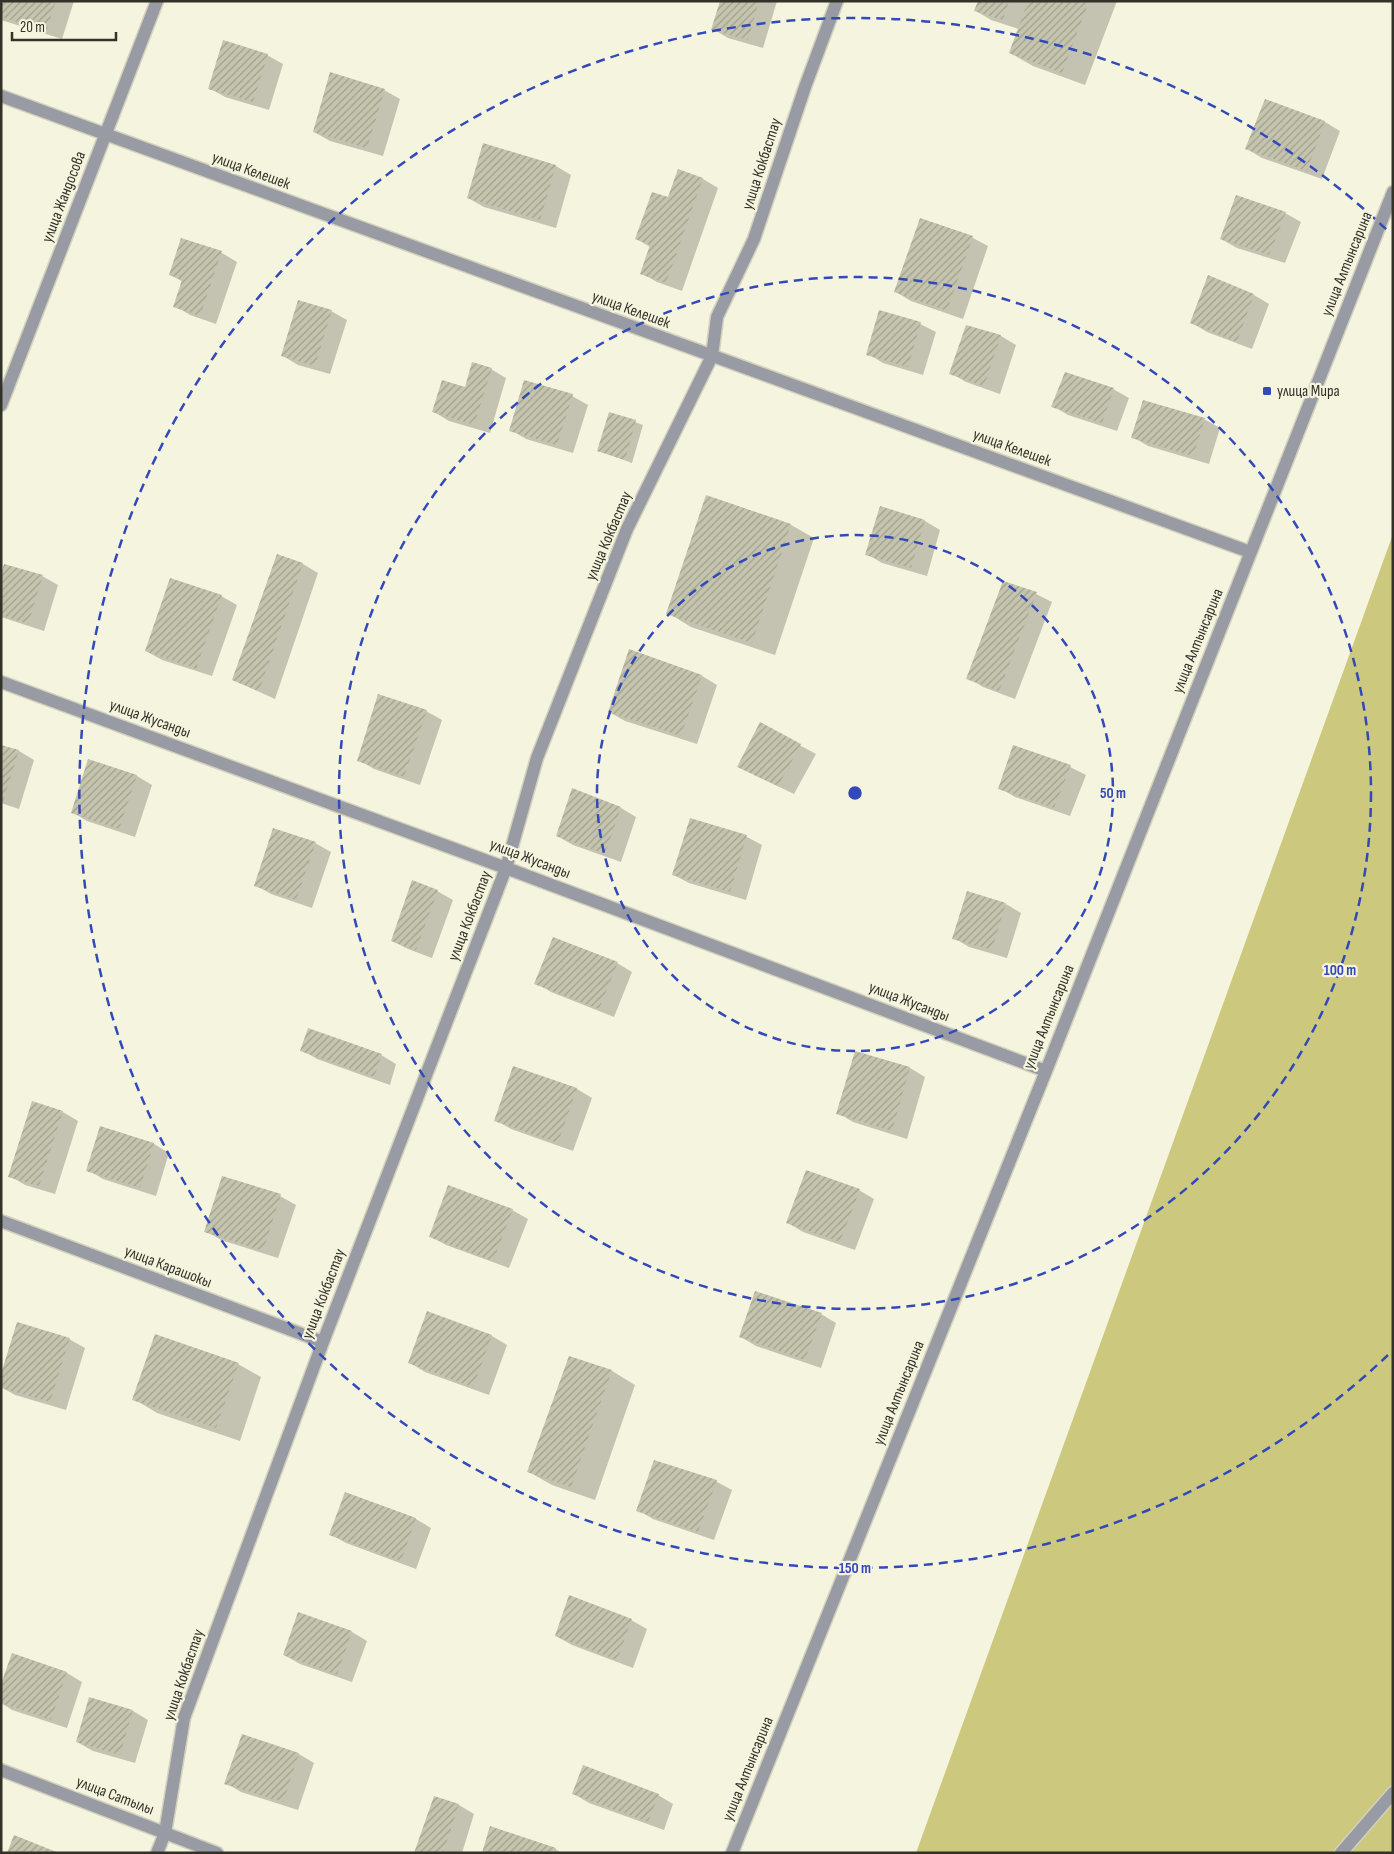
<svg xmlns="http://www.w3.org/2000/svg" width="1394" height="1854" font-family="'Sofia Sans Condensed',sans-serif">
<defs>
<pattern id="building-hatch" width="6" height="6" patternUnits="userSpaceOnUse" patternTransform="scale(1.25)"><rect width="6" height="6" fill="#c5c4ae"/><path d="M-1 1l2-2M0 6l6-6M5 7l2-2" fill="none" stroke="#a1a08e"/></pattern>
</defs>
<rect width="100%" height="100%" fill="#f5f4de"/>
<path fill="#ccc97e" d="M 1393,534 L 1393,1853 L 916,1853 Z"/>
<path fill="#0003" d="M 1,1 L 74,1 L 62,39 L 1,20 Z
M 721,1 L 777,1 L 763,48 L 728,38 L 713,29 Z
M 979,1 L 1117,1 L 1085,85 L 1033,66 L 1010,53 L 1019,29 L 991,20 L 976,11 Z
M 267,55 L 283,64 L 269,110 L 225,97 L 209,88 Z
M 384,90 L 400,99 L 383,156 L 330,141 L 314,132 Z
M 1266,101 L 1325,122 L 1340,131 L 1322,179 L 1262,158 L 1247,149 Z
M 484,145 L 556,166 L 571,175 L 556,228 L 484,207 L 468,198 Z
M 679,171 L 703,179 L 718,188 L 682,291 L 657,282 L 641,273 L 650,247 L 637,239 L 669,199 Z
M 1285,213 L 1301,222 L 1285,263 L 1237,248 L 1221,239 Z
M 921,219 L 973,238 L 988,246 L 963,319 L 911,301 L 896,292 Z
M 182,239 L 222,253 L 237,262 L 216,324 L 190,315 L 175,306 L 183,282 L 171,275 Z
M 1254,295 L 1269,304 L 1252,349 L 1207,332 L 1192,323 Z
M 331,311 L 347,320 L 330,374 L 298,365 L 283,356 Z
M 920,324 L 936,332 L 923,375 L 883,363 L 868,354 Z
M 967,327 L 1001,336 L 1016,345 L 1000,394 L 966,382 L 951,373 Z
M 491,369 L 506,378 L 490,433 L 449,421 L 434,412 Z
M 1113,389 L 1129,398 L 1117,431 L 1068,415 L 1053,406 Z
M 572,396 L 588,405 L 573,453 L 526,439 L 511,430 Z
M 610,413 L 643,425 L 632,463 L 599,451 Z
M 1204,419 L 1220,428 L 1209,464 L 1148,446 L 1133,437 Z
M 707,497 L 791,525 L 814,538 L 775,655 L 691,627 L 668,613 Z
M 881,507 L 925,521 L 940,530 L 927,576 L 882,563 L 867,554 Z
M 277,555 L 303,564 L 318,573 L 275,699 L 233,680 Z
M 42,576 L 58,585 L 44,631 L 1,617 L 1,578 Z
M 1003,583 L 1036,594 L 1052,602 L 1015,699 L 983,687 L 968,678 Z
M 221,596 L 237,605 L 212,676 L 162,660 L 146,651 Z
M 630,650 L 702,676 L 717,685 L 697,744 L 625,721 L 609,712 Z
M 426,711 L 442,720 L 420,785 L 374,769 L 359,760 Z
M 760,724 L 816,754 L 794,794 L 754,775 Z
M 1,746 L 19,751 L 34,760 L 19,809 L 1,803 Z
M 89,761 L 137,776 L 152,785 L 135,837 L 87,821 L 72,812 Z
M 1070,767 L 1086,775 L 1070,816 L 1015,797 L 1000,788 Z
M 573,790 L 621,808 L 636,817 L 621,862 L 573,845 L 557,836 Z
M 691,819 L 747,837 L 762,845 L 746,900 L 689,883 L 674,875 Z
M 315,843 L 331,852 L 312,908 L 271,894 L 255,885 Z
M 437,891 L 453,900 L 432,958 L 408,949 L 392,941 Z
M 1006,904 L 1021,913 L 1007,958 L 969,947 L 954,938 Z
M 617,963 L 632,972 L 614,1017 L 551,992 L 536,983 Z
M 302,1050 L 381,1055 L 396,1064 L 390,1085 L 317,1059 Z
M 856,1052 L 910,1068 L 925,1077 L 907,1139 L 853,1122 L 838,1113 Z
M 514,1067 L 577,1089 L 592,1098 L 573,1151 L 511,1129 L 496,1120 Z
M 63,1112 L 78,1121 L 55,1194 L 25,1185 L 10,1176 Z
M 154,1144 L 169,1153 L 156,1196 L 103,1179 L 88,1170 Z
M 859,1190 L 874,1199 L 855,1250 L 803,1232 L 788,1223 Z
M 280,1196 L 296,1205 L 278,1258 L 221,1240 L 206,1231 Z
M 512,1210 L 528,1219 L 509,1268 L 446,1245 L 430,1236 Z
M 428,1313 L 492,1336 L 507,1345 L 489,1395 L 425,1372 L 410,1363 Z
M 821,1314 L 836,1323 L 821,1368 L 756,1346 L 741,1337 Z
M 69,1339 L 85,1348 L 66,1410 L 15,1395 L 1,1387 Z
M 570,1357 L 612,1371 L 635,1385 L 595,1500 L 552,1485 L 529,1472 Z
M 238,1364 L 261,1377 L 240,1441 L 157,1413 L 134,1399 Z
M 655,1461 L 717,1482 L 732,1490 L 714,1540 L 653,1519 L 638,1510 Z
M 346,1493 L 416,1519 L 431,1528 L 416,1569 L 346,1543 L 330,1534 Z
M 631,1620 L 647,1629 L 633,1668 L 572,1645 L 556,1636 Z
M 352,1632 L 367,1641 L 352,1682 L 300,1664 L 284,1655 Z
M 12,1655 L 67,1673 L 82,1682 L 67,1728 L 12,1710 L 1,1703 L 1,1688 Z
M 90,1698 L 133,1711 L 148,1720 L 135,1763 L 93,1751 L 77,1742 Z
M 299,1754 L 314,1763 L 298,1810 L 241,1792 L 226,1783 Z
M 574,1794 L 658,1795 L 673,1804 L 664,1830 L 589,1803 Z
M 435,1797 L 459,1805 L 474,1814 L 462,1853 L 415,1853 Z
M 555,1849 L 562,1853 L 483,1853 Z"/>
<path fill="url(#building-hatch)" d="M 1,1 L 56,1 L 46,31 L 1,17 Z
M 720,1 L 759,1 L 748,40 L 711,30 Z
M 978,1 L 1009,1 L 1003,20 L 974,11 Z
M 1028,1 L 1089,1 L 1062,73 L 1009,53 Z
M 223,40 L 268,54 L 253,102 L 208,89 Z
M 330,72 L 385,89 L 367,148 L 313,132 Z
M 1265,99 L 1325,121 L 1307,171 L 1245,149 Z
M 483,143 L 556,165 L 540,220 L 467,198 Z
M 678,169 L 703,178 L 666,283 L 640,274 L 650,245 L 635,239 L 652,192 L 668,197 Z
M 1236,195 L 1286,212 L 1269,255 L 1220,239 Z
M 920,218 L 973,236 L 947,311 L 894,292 Z
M 181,238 L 222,251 L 200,316 L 173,307 L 182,280 L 169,275 Z
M 1208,275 L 1254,294 L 1237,342 L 1190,323 Z
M 298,300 L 332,310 L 315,366 L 281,356 Z
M 879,310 L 921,322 L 908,367 L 866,355 Z
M 966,325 L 1001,335 L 984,386 L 949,374 Z
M 472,362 L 492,368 L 474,425 L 432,412 L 442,380 L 465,387 Z
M 1065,372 L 1114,388 L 1102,423 L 1051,407 Z
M 524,380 L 573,394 L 557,445 L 509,431 Z
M 1143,400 L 1205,418 L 1193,456 L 1131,438 Z
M 609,412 L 636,420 L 625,460 L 597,451 Z
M 706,495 L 791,524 L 752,643 L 666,614 Z
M 880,506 L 925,520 L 911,568 L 865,555 Z
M 277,554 L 303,563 L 259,691 L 232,680 Z
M 4,564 L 43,575 L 28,624 L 1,615 L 1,574 Z
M 170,578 L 222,595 L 196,669 L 145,651 Z
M 1003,581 L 1037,592 L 999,691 L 966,679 Z
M 629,649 L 702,675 L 681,736 L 608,712 Z
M 378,694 L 427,710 L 404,777 L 357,761 Z
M 760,722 L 801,744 L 778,786 L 737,767 Z
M 1,745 L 19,750 L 3,801 L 1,800 Z
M 1013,745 L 1071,765 L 1054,808 L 998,789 Z
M 88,759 L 137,775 L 119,829 L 71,813 Z
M 572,788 L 621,807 L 605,854 L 556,836 Z
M 690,818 L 747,835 L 730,892 L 672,875 Z
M 273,828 L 316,842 L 296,900 L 254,886 Z
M 412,880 L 438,890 L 416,950 L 391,941 Z
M 967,891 L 1006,903 L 992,950 L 952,939 Z
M 553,937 L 618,962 L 599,1009 L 534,984 Z
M 308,1028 L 382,1054 L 374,1077 L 300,1051 Z
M 855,1051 L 910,1067 L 892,1131 L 836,1114 Z
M 513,1066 L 577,1088 L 558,1143 L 494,1121 Z
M 32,1101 L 63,1111 L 39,1186 L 8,1177 Z
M 100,1126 L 154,1143 L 140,1188 L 86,1171 Z
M 806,1170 L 860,1189 L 840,1242 L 786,1223 Z
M 222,1176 L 281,1194 L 263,1251 L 204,1232 Z
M 448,1185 L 513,1209 L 493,1261 L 429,1237 Z
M 755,1291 L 822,1313 L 805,1360 L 739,1337 Z
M 427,1311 L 492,1335 L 473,1387 L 408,1363 Z
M 17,1322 L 70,1338 L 50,1402 L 1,1388 L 1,1374 Z
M 155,1334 L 239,1363 L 216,1428 L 132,1400 Z
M 569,1356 L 612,1370 L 571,1487 L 527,1472 Z
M 654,1460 L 717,1480 L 698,1532 L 636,1511 Z
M 345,1492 L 416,1518 L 401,1561 L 329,1535 Z
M 569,1595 L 632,1619 L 617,1660 L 555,1636 Z
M 298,1612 L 352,1631 L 337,1675 L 283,1655 Z
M 12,1653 L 67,1672 L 51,1720 L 1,1703 L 1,1684 Z
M 89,1697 L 133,1710 L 120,1755 L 76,1742 Z
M 242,1734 L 299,1753 L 283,1802 L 224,1784 Z
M 583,1765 L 659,1794 L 648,1822 L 572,1794 Z
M 434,1796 L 459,1804 L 443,1853 L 414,1853 Z
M 490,1826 L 556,1848 L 554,1853 L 482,1853 Z
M 14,1835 L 59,1853 L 7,1853 Z"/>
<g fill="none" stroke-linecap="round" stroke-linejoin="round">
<g stroke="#d2d1bd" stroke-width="15">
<path id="minor" d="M 1,96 L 1250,552
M 1,405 L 157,1
M 1,682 L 506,868 L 1046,1071
M 1,1221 L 323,1342
M 1,1770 L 217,1853
M 157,1853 L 165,1833 L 184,1718 L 323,1342 L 506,868 L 537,758 L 627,529 L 712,356 L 717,317 L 754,239 L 805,87 L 837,1
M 732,1853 L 1046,1071 L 1393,192
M 1341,1853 L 1393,1793"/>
</g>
<use href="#minor" stroke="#989ba4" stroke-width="12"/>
</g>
<g fill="none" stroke="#3249ba" stroke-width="2.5" stroke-dasharray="9 6">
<circle cx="855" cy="793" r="258"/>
<circle cx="855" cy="793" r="516"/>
<path d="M1388 1355A775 775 0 1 1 1388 231"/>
</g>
<rect fill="#3249ba" stroke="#f5f4de" stroke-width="2" x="1262" y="386" width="10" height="10" rx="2.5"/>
<g text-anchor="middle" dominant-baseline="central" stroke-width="4.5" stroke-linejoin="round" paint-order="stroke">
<g font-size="16" fill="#323229" stroke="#f5f4de">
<text transform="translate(762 164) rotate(-72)">улица Кокбастау</text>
<text transform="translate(251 171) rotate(20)">улица Келешек</text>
<text transform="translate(64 197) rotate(-69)">улица Жандосова</text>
<text transform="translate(1347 264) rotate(-68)">улица Алтынсарина</text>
<text transform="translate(631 310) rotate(20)">улица Келешек</text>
<text transform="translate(1012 448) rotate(20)">улица Келешек</text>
<text transform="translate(609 536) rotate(-67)">улица Кокбастау</text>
<text transform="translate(1198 641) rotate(-68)">улица Алтынсарина</text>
<text transform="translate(150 719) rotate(20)">улица Жусанды</text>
<text transform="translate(530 859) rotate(21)">улица Жусанды</text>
<text transform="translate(470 916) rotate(-69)">улица Кокбастау</text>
<text transform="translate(909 1002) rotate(21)">улица Жусанды</text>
<text transform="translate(1049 1017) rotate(-68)">улица Алтынсарина</text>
<text transform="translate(168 1267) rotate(21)">улица Карашокы</text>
<text transform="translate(324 1294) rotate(-69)">улица Кокбастау</text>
<text transform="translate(899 1393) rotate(-68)">улица Алтынсарина</text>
<text transform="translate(184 1675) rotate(-71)">улица Кокбастау</text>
<text transform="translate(748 1769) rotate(-68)">улица Алтынсарина</text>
<text transform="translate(115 1796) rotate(21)">улица Сатылы</text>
</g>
<g font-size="16" fill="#323229" stroke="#f5f4de" text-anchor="start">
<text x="1277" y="391">улица Мира</text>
</g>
</g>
<circle cx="855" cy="793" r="8" fill="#3249ba" stroke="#f5f4de" stroke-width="2.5"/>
<g font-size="15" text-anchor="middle" font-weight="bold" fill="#3249ba" stroke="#f5f4de" stroke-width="4.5" stroke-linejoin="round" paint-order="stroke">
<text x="1113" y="798">50 m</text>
<text x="1340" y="975">100 m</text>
<text x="855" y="1573">150 m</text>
</g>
<rect width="1394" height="1854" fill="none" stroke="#323229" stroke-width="5"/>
<path d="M12 32v8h104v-8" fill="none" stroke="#323229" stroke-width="2.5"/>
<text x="20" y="32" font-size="15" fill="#323229" stroke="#f5f4de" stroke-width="4" paint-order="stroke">20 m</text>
</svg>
